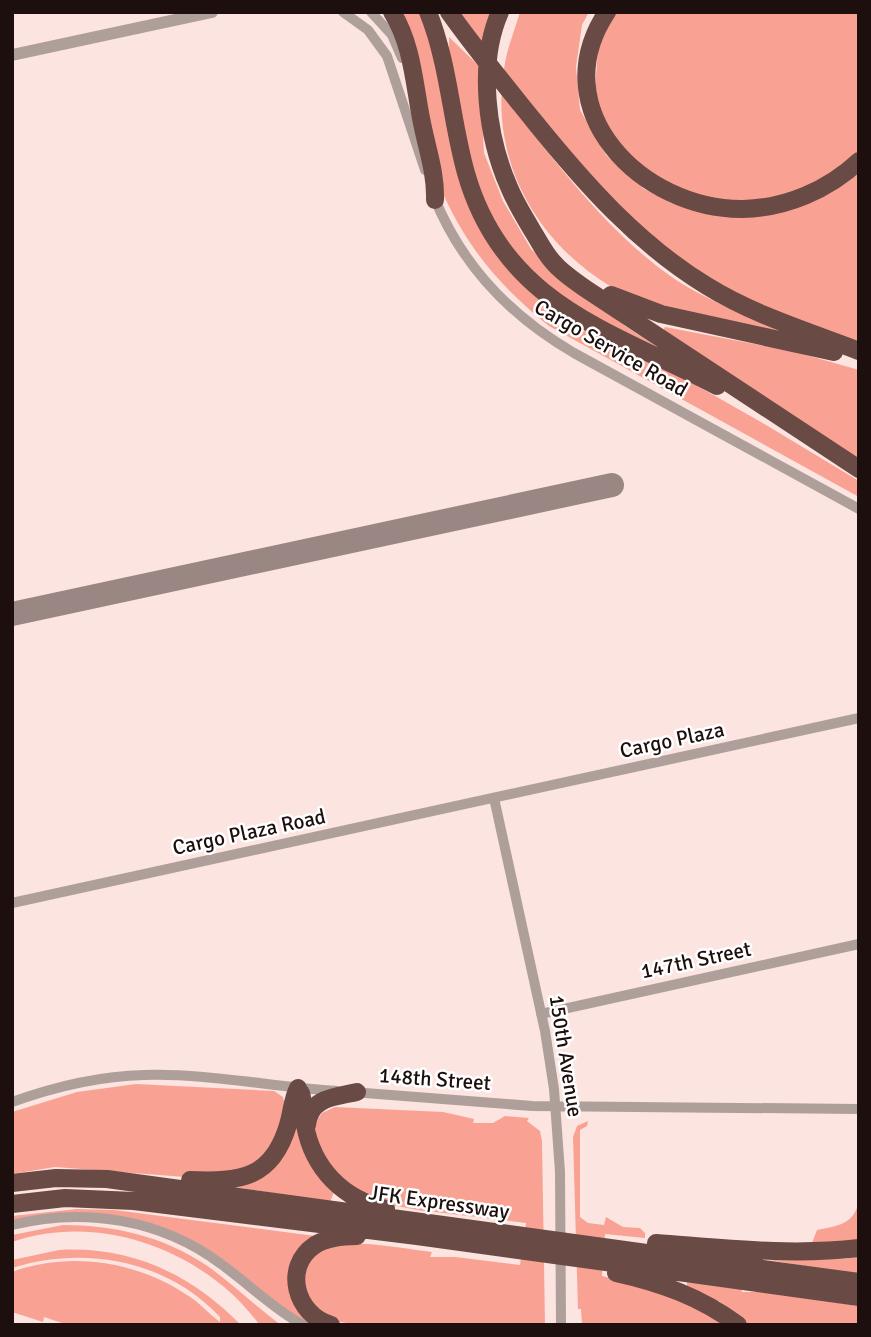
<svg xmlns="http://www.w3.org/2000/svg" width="871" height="1337" font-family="Signika,sans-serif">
<rect width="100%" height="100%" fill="#fce4e0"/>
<path fill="#f9a293" d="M 394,12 L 423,12 L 473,208 L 557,312 L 590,333 L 687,380 L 766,425 L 859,481 L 859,497 L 549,326 C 503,289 471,253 445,198 C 435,176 430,150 424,127 C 414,88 404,50 394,12 Z
M 452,12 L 496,12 L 481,98 L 484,153 L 503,201 L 531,249 L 556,272 L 625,326 L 670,355 L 590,320 L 518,259 L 491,220 L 473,182 L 449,56 L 449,37 L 479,66 Z
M 520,12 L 589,12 L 582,25 L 576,67 L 580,110 L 606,155 L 644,189 L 672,203 L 716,214 L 747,217 L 859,170 L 859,347 L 757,309 L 684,267 L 505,98 C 557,163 606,232 676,280 C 708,301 747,315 782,330 L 780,335 C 754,329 728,324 702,318 C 688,316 673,314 660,309 C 556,274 484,176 505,63 C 508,46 515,29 520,12 Z
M 606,12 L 859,12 L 859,149 L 847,164 L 805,189 L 767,200 L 723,203 L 687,194 L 648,175 L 615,145 L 594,103 L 600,22 Z
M 665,327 L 792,351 L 859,370 L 859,460 L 663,331 Z
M 136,1084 L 274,1091 L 283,1097 L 286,1109 L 269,1155 L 250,1171 L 185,1177 L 55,1167 L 12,1174 L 12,1112 L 77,1092 Z
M 335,1107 L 443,1112 L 474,1119 L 473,1123 L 493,1123 L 505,1116 L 529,1118 L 527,1121 L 540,1131 L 542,1141 L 545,1325 L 359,1325 L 328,1320 L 313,1310 L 302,1275 C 305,1269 308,1260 313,1256 C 338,1233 400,1249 432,1252 L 430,1257 L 455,1257 L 520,1265 L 526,1223 L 435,1212 L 429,1208 L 424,1211 L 374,1202 L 354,1193 L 319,1155 L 314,1125 L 322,1113 Z
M 298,1108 C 305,1141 307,1169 334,1192 L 330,1202 L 228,1186 L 246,1182 Z
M 588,1121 L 587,1126 L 580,1130 L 580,1217 L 588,1223 L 604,1225 L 606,1217 L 623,1227 L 640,1228 L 645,1233 L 645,1238 L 605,1234 L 602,1276 L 648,1287 L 687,1302 L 726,1325 L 582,1325 L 581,1309 L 578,1309 L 573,1137 L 577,1126 Z
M 859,1200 L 859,1246 L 810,1248 L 817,1230 C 838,1226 855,1224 859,1200 Z
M 77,1209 L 114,1210 L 323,1237 L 297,1257 L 309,1322 L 307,1325 L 190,1242 L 113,1216 L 12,1223 L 12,1216 Z
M 63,1225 C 114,1225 162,1236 206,1265 C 232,1283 255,1306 281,1325 L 260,1325 C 251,1314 242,1303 231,1293 C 173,1241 88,1216 12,1242 L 12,1235 Z
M 59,1250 C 131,1246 191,1274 241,1325 L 68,1325 L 44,1317 L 43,1322 L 12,1312 L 12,1272 C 70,1251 136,1261 187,1295 C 199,1302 209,1314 220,1322 L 220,1317 C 167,1260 84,1245 12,1268 L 12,1260 Z
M 859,1256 L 859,1275 L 769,1260 L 846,1259 Z
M 687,1282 L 741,1288 L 742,1292 L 766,1292 L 859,1306 L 859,1325 L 747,1325 L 719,1301 L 716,1303 L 687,1288 Z"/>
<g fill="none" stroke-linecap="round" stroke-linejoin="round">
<path stroke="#9a8784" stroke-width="24" d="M 12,614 L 612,485"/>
<path stroke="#af9f9b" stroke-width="10" d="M 343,12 L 368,30 L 387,56 L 425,170
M 371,12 L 392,35 L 402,58
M 434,197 C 462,266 510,316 574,353 L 859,509
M 494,798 L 545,1031 L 554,1089 L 560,1172 L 561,1325
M 12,903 L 859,718
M 541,1014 L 859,944
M 352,1092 L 532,1106 L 859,1109
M 12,1102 C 54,1087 99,1076 144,1075 C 208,1073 273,1087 337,1091
M 12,1225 C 84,1207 161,1219 221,1264 C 249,1284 272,1308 303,1325"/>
<path stroke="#af9f9b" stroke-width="12" d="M 12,55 L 212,12"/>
<path stroke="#6a4a44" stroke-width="18" d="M 392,12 C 412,44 414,82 421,118 C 426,146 436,172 435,200
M 428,12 C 449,64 451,120 466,173 C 503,304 611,331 717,386
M 449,12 C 476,50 505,85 534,121 C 585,184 638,244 707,286 C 754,315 807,331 859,351
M 500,12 C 477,64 487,137 509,187 C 515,202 524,216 532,230 C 539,241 544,252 553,262 C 562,273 575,281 586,289 L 859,469
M 607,12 C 542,110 642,210 743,209 C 786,208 828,190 859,161
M 611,295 L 661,314 L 834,352
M 301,1093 C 304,1103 303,1115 305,1125 C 313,1169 343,1199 386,1209
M 307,1125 C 310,1097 335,1097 357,1092
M 190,1180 C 240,1182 272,1179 288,1125 C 292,1112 292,1100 298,1088
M 12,1183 L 56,1178 L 107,1179 L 859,1282
M 12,1204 L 65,1198 L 134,1201 L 417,1236 L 859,1297
M 656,1243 C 724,1248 791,1256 859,1248
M 616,1273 C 661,1283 701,1297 738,1325
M 331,1325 C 296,1315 282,1267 315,1245 C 328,1237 343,1236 357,1236"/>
</g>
<g text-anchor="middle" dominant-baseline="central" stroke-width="5" stroke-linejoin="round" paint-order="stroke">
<g font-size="21" fill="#1c0f0d" stroke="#fff">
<text transform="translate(611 348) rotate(30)">Cargo Service Road</text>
<text transform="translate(672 740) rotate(-12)">Cargo Plaza</text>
<text transform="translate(249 832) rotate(-12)">Cargo Plaza Road</text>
<text transform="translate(696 960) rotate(-12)">147th Street</text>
<text transform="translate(566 1056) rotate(81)">150th Avenue</text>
<text transform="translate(435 1079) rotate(4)">148th Street</text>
<text transform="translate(439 1202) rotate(8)">JFK Expressway</text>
</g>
</g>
<rect width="871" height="1337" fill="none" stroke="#1c0f0d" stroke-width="28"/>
</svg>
